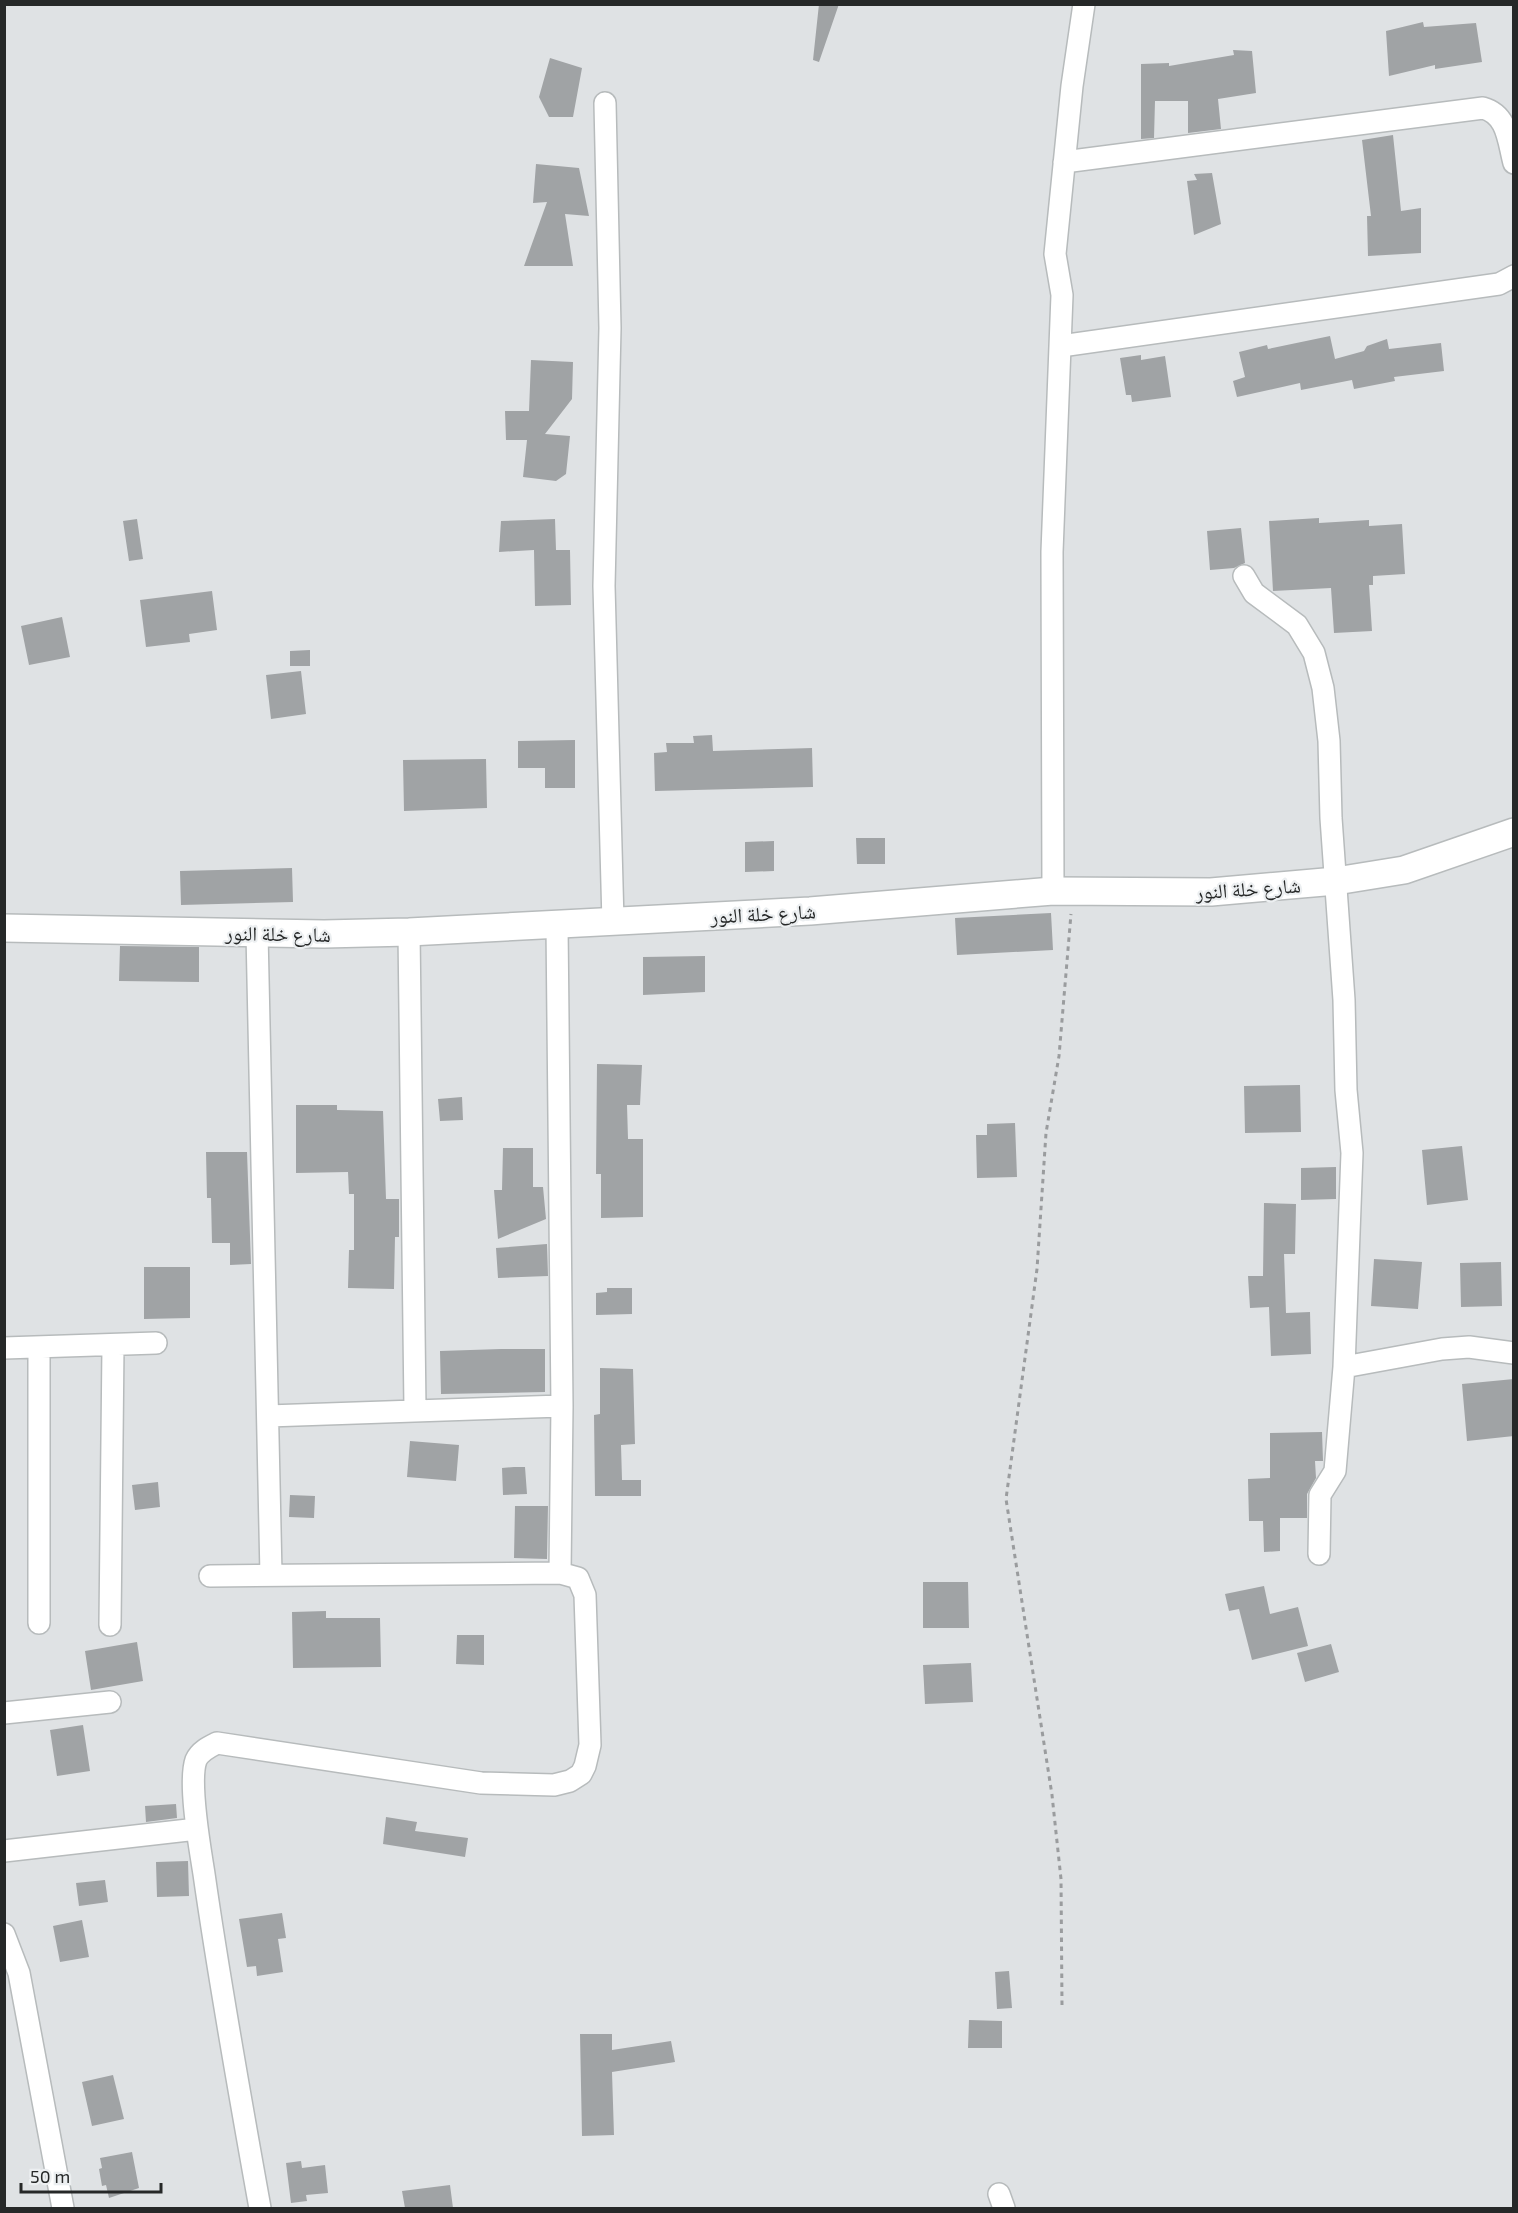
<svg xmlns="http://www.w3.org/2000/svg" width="1518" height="2213" font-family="'Exo 2','Noto Naskh Arabic',sans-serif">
<rect width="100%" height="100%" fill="#dfe2e4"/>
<path fill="#a0a3a5" d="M 819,4 L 839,4 L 819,62 L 813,60 Z
M 1423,22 L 1424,27 L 1476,23 L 1482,62 L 1435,69 L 1435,65 L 1389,76 L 1386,31 Z
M 1233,50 L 1252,51 L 1256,93 L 1218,99 L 1221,129 L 1188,133 L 1188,101 L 1155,101 L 1154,138 L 1141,139 L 1141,64 L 1169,63 L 1169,66 L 1234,55 Z
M 550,58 L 582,68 L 573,117 L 549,117 L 539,97 Z
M 1393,135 L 1401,211 L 1421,208 L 1421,253 L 1368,256 L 1367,216 L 1371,216 L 1362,140 Z
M 536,164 L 579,168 L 589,216 L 565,214 L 573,266 L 524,266 L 547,202 L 533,203 Z
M 1212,173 L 1221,224 L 1194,235 L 1187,181 L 1197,180 L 1194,174 Z
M 1330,336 L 1335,359 L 1364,351 L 1367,346 L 1387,339 L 1389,349 L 1441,343 L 1444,371 L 1394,377 L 1395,381 L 1354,389 L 1352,380 L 1301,390 L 1300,383 L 1237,397 L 1233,381 L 1245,377 L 1239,352 L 1267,345 L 1268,349 Z
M 1141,355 L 1141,360 L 1165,356 L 1171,397 L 1132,402 L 1131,395 L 1126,395 L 1120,358 Z
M 531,360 L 573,362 L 572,399 L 545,434 L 570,436 L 566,474 L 556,481 L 523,477 L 527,440 L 506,440 L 505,411 L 529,411 Z
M 1319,518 L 1319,523 L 1369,520 L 1369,526 L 1402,524 L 1405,574 L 1373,576 L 1373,585 L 1369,585 L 1372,631 L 1334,633 L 1331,588 L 1273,591 L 1269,521 Z
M 137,519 L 143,559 L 129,561 L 123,521 Z
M 555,519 L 556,550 L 570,550 L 571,605 L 535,606 L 534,550 L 499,552 L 501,521 Z
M 1241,528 L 1245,563 L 1234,568 L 1210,570 L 1207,531 Z
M 212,591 L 217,630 L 189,634 L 190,642 L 146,647 L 140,600 Z
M 62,617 L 70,657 L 29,665 L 21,626 Z
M 310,650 L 310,666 L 290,666 L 290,651 Z
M 301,671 L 306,714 L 271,719 L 266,675 Z
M 712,735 L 713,751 L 812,748 L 813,787 L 655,791 L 654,753 L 667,752 L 666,743 L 694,743 L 693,736 Z
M 575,740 L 575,788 L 545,788 L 545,768 L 518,768 L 518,741 Z
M 486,759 L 487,808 L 404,811 L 403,760 Z
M 856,838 L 885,838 L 885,864 L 857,864 Z
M 774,841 L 774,871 L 745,872 L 745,842 Z
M 292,868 L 293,902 L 181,905 L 180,871 Z
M 1051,913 L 1053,950 L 957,955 L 955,918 Z
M 120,946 L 199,947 L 199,982 L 119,981 Z
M 705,956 L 705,992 L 643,995 L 643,957 Z
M 597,1064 L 642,1065 L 640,1105 L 627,1105 L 628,1139 L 643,1139 L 643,1217 L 601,1218 L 601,1174 L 596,1174 Z
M 1300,1085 L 1301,1132 L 1245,1133 L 1244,1086 Z
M 462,1097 L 463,1120 L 440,1121 L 438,1099 Z
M 296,1105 L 337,1105 L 337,1110 L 383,1111 L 386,1199 L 399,1199 L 399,1237 L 395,1237 L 394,1289 L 348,1288 L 349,1250 L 354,1250 L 354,1194 L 349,1194 L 348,1172 L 296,1173 Z
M 1015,1123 L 1017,1177 L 977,1178 L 976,1135 L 987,1135 L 987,1124 Z
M 1462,1146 L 1468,1200 L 1427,1205 L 1422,1150 Z
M 503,1148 L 533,1148 L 533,1187 L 543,1187 L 546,1219 L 498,1239 L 494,1190 L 502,1190 Z
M 206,1152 L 247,1152 L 251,1264 L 230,1265 L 230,1243 L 212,1243 L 211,1198 L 207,1198 Z
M 1336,1167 L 1336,1199 L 1301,1200 L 1301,1168 Z
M 1264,1203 L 1296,1204 L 1295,1254 L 1284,1254 L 1286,1313 L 1310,1312 L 1311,1354 L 1271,1356 L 1269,1307 L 1250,1308 L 1248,1276 L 1263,1276 Z
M 547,1244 L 548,1276 L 498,1278 L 496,1248 Z
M 1374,1259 L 1422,1262 L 1418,1309 L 1371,1306 Z
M 1501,1262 L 1502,1306 L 1461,1307 L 1460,1263 Z
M 144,1267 L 190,1267 L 190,1318 L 144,1319 Z
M 607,1288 L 632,1288 L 632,1314 L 596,1315 L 596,1293 L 607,1292 Z
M 501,1349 L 545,1349 L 545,1392 L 441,1394 L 440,1351 Z
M 600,1368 L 633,1369 L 635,1444 L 621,1445 L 622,1480 L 641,1480 L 641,1496 L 595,1496 L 594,1415 L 600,1414 Z
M 1514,1379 L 1514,1436 L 1467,1441 L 1462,1384 Z
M 1322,1432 L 1323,1461 L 1315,1461 L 1316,1478 L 1307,1494 L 1307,1518 L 1280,1518 L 1280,1551 L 1264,1552 L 1263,1521 L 1249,1521 L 1248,1479 L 1270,1478 L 1270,1433 Z
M 410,1441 L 459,1445 L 456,1481 L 407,1477 Z
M 514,1467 L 525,1467 L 527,1494 L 503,1495 L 502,1468 Z
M 158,1482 L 160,1507 L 135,1510 L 132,1485 Z
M 290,1495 L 315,1496 L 314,1518 L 289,1517 Z
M 515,1506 L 548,1506 L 547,1559 L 514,1558 Z
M 923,1582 L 968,1582 L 969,1628 L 923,1628 Z
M 1264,1586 L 1270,1614 L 1298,1607 L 1308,1646 L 1252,1660 L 1239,1609 L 1229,1611 L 1225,1594 Z
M 326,1611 L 326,1618 L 380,1618 L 381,1667 L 293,1668 L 292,1612 Z
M 457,1635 L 484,1635 L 484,1665 L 456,1664 Z
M 137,1642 L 143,1681 L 91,1690 L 85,1651 Z
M 1331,1644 L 1339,1672 L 1305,1682 L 1297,1653 Z
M 971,1663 L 973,1702 L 925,1704 L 923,1665 Z
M 83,1725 L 90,1771 L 57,1776 L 50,1730 Z
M 176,1804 L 177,1818 L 146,1822 L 145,1806 Z
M 386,1817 L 417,1822 L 415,1831 L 468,1838 L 465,1857 L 383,1844 Z
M 188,1861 L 189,1896 L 157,1897 L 156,1862 Z
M 105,1880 L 108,1902 L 79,1906 L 76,1883 Z
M 282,1913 L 286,1938 L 278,1939 L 283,1972 L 257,1976 L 256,1966 L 247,1967 L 239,1919 Z
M 82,1920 L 89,1957 L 60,1962 L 53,1926 Z
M 1009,1971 L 1012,2008 L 997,2009 L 995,1972 Z
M 969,2020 L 1002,2021 L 1002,2048 L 968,2048 Z
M 580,2034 L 612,2034 L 612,2050 L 671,2041 L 675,2062 L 612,2072 L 614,2135 L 582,2136 Z
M 113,2075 L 124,2119 L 92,2126 L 82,2082 Z
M 132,2152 L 139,2188 L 109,2198 L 106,2185 L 102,2186 L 99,2169 L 102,2168 L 100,2158 Z
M 301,2161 L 302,2168 L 325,2165 L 328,2193 L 306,2195 L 307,2201 L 291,2203 L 286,2163 Z
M 450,2185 L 453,2208 L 405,2208 L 402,2191 Z"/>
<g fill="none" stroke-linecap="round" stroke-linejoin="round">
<g stroke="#b7bbbc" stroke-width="24">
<path id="minor" d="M 605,103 L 610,328 L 604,586 L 613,922
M 1064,162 L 1483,108 C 1508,115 1508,141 1514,163
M 1061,346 L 1499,284 L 1514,276
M 1244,576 L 1254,593 L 1297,625 L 1314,653 L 1323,688 L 1329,741 L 1331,818 L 1344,1000 L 1346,1090 L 1352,1153 L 1344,1367 L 1335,1471 L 1320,1495 L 1319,1554
M 1053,891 L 1052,552 L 1062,295 L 1055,254 L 1072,86 L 1084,4
M 557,925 L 562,1406 L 560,1573
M 409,932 L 415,1409
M 257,933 L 271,1575
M 4,1348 L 156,1343
M 1344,1367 L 1442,1349 L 1469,1347 L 1514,1353
M 268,1416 L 562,1406
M 210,1576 L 560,1573 L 578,1578 L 585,1595 L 590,1745 L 585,1766 L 581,1774 L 570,1781 L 554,1785 L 481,1783 L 217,1743 C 209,1747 200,1751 196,1760 C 188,1783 200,1848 204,1874 C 220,1986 240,2097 260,2208
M 39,1623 L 39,1347
M 110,1625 L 113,1346
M 4,1713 L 110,1702
M 4,1851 L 197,1829
M 4,1934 L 19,1973 L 63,2208
M 999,2194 L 1004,2208"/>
</g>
<g stroke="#b7bbbc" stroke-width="30">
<path id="tertiary" d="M 4,928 L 324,934 L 409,932 L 810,911 L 1053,891 L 1211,892 L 1336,881 L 1404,870 L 1514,832"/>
</g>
<path stroke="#9a9c9e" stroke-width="3" stroke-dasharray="4.5 4.5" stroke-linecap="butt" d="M 1062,2005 L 1061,1879 L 1052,1795 L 1006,1499 L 1037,1269 L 1046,1133 L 1059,1056 L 1071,914"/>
<use href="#minor" stroke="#fff" stroke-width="21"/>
<use href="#tertiary" stroke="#fff" stroke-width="27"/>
</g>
<g text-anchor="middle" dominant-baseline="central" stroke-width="4.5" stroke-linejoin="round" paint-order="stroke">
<g font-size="20" fill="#262828" stroke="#eceff1">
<text transform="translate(1248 888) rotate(-4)">شارع خلة النور</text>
<text transform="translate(763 913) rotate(-3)">شارع خلة النور</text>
<text transform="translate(278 933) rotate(1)">شارع خلة النور</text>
</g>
</g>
<rect width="1518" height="2213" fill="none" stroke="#262828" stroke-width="12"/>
<path d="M21 2183v9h140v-9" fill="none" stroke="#262828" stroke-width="3"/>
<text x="30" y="2183" font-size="18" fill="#262828" stroke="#eceff1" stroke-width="4.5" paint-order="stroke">50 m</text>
</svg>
